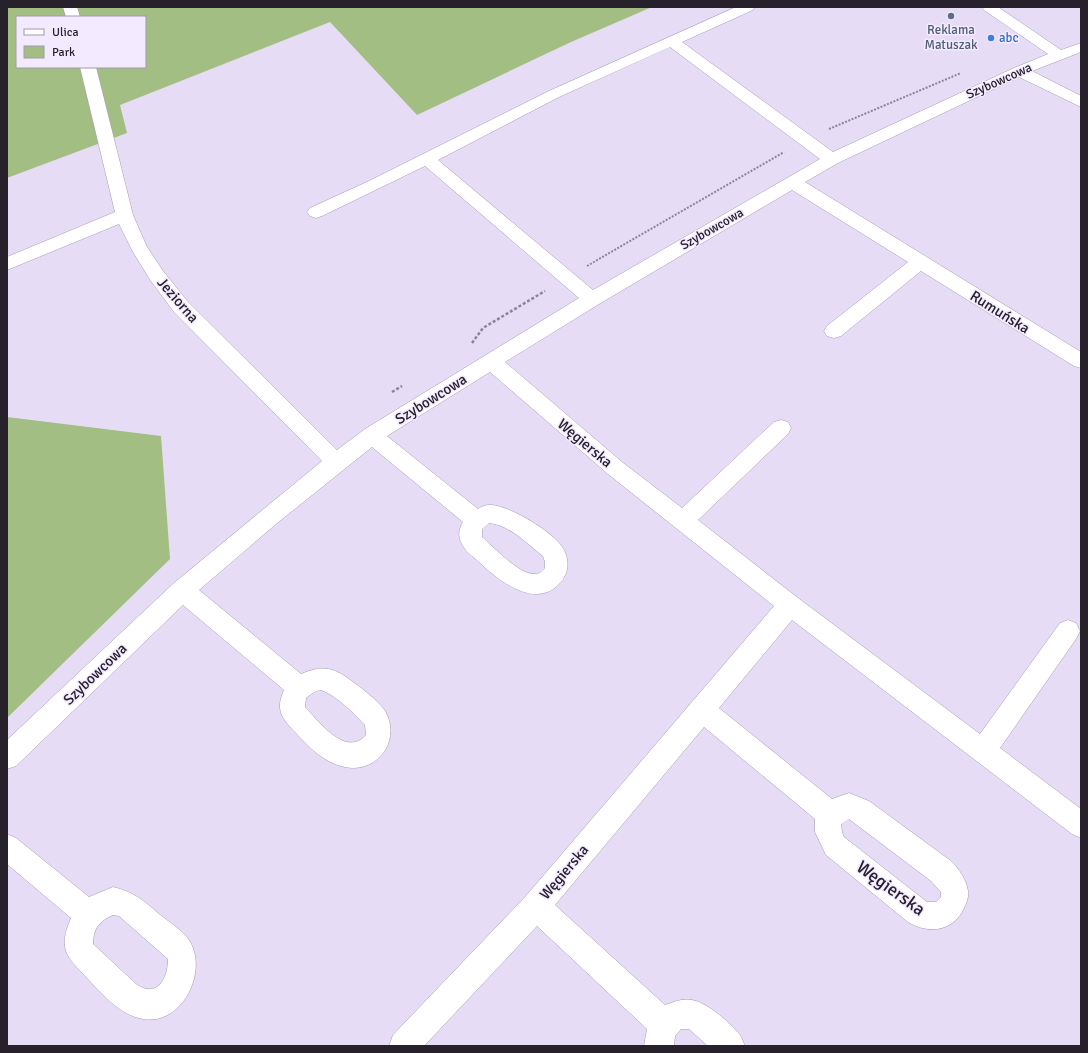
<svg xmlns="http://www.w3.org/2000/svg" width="1088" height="1053" font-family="Signika,sans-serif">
<rect width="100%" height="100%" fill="#e7dcf5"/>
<path fill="#a3be82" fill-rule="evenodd" d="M 7,7 L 652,7 L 571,42 L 417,115 L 330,22 L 120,105 L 127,133 L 7,178 ZM 17,17 L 145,17 L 145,67 L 17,67 Z
M 7,417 L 161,436 L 170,559 L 7,718 Z"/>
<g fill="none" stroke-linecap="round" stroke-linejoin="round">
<g stroke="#a69bb3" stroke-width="1">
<path id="street" d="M 63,7 L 77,7 L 80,17 L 66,17 Z
M 736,7 L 755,7 L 753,10 L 682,42 L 833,152 L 1014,68 L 1048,54 L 984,10 L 982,7 L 998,7 L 1061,50 L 1081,43 L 1081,52 L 1032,71 L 1081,96 L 1081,107 L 1019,77 L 838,163 L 805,182 L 1081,352 L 1081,368 L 1074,366 L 921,271 L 841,336 L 834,338 L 827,336 L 824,331 L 827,326 L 908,262 L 792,190 L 599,304 L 505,362 L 622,462 L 682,508 L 774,422 L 781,420 L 788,422 L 791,428 L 788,434 L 698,520 L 798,598 L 980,734 L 1060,623 L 1068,620 L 1076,623 L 1080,631 L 1076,639 L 1000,748 L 1081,809 L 1081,838 L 1072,834 L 792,620 L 719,708 L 832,799 L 849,793 L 869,801 L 951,861 C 959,869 966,879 968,891 C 969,896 967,901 965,906 C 955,931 930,935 908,922 L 826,855 L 815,832 L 815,819 L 704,727 L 555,905 L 665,1005 C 674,1002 683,998 692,1000 C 708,1003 729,1022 740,1035 C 742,1038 743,1042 745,1046 L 708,1046 L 689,1029 L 681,1029 L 675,1036 L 674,1046 L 644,1046 L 647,1029 L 537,926 L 424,1046 L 389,1046 L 393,1035 L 526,896 L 774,606 L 608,474 L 490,372 L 387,436 L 478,509 C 481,507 485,505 489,505 C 507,504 549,530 560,544 C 569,555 571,571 560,583 C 536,610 499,581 479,562 C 473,556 464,551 461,542 C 458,535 459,529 463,522 L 372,447 L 276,524 L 199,590 L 301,674 C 320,666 331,666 349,679 C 361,688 377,699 385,711 C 402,740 377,774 345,767 C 324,763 309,747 296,733 C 282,719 275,710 284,690 L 183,605 L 16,766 L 7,769 L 7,740 L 174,583 L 322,461 L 174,312 L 151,281 L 133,252 L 119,224 L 7,270 L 7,257 L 115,212 L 80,67 L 96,67 L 133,215 L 147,247 L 163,271 L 188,302 L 337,450 L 365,429 L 579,298 L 425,166 L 322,216 L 316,218 L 310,216 L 307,212 L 310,208 L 369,181 L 549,91 ZM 670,47 L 820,159 L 593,290 L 438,160 L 559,97 ZM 489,523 C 510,525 527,544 543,556 L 545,562 L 545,568 C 542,571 539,575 534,574 C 518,574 494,547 482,537 L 482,529 ZM 320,690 C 334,693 356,715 365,725 L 366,735 C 346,758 319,722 305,707 L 306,698 L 314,692 ZM 849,819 L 931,881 L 941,892 L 941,897 L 936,902 L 927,902 L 844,837 L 842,832 L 841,824 Z
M 7,834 L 16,838 L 89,897 L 113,887 C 134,892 144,901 159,914 C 169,922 182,930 189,940 C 209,971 182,1026 143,1019 C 120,1015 102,994 87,978 C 66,956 58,949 71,918 L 7,864 ZM 113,915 L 119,916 L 168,959 C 168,979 157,999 136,984 L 93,944 C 93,929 99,921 113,915 Z"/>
</g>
<path stroke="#8d8597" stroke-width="2" stroke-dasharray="2 1.5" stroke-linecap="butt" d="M 829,129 L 961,73
M 587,266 L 784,152"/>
<path stroke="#8d8597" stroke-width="2.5" stroke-dasharray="3 2" stroke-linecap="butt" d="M 472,343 L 483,328 L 545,291
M 392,392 L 402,386"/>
<use href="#street" fill="#fff" fill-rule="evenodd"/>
</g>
<circle fill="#5c6f8a" stroke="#f3eaff" stroke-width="1.5" cx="951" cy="16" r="4"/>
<circle fill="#3f7fe0" stroke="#f3eaff" stroke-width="1.5" cx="991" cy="38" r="4"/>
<g text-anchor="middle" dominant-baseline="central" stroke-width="3" stroke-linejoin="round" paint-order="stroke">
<g font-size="13" fill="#4e5e75" stroke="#f3eaff">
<text x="951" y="30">Reklama<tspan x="951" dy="15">Matuszak</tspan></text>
</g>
<g font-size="13" fill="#366cbe" stroke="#f3eaff" text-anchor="start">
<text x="999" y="38">abc</text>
</g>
<g font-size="13" fill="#26212b" stroke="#f3eaff">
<text transform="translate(999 81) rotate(-24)">Szybowcowa</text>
<text transform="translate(712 229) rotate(-30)">Szybowcowa</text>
</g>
<g font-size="15" fill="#26212b" stroke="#f3eaff">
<text transform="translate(178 300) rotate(49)">Jeziorna</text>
<text transform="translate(1000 312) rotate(32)">Rumuńska</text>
<text transform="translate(431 399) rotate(-32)">Szybowcowa</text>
<text transform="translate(585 443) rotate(40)">Węgierska</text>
<text transform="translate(95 674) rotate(-44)">Szybowcowa</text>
<text transform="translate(564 872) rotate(-50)">Węgierska</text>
</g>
<g font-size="18" fill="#26212b" stroke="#f3eaff">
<text transform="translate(891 888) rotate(36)">Węgierska</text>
</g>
</g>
<rect width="1088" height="1053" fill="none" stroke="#26212b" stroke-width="16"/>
<rect x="16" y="16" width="130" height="52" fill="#f3eaff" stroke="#a19aaa"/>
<rect x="24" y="29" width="20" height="6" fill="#ffffff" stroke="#a19aaa"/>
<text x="52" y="36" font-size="12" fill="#26212b">Ulica</text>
<rect x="24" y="46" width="20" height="12" fill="#a3be82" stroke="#a19aaa"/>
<text x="52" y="56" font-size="12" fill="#26212b">Park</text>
</svg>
